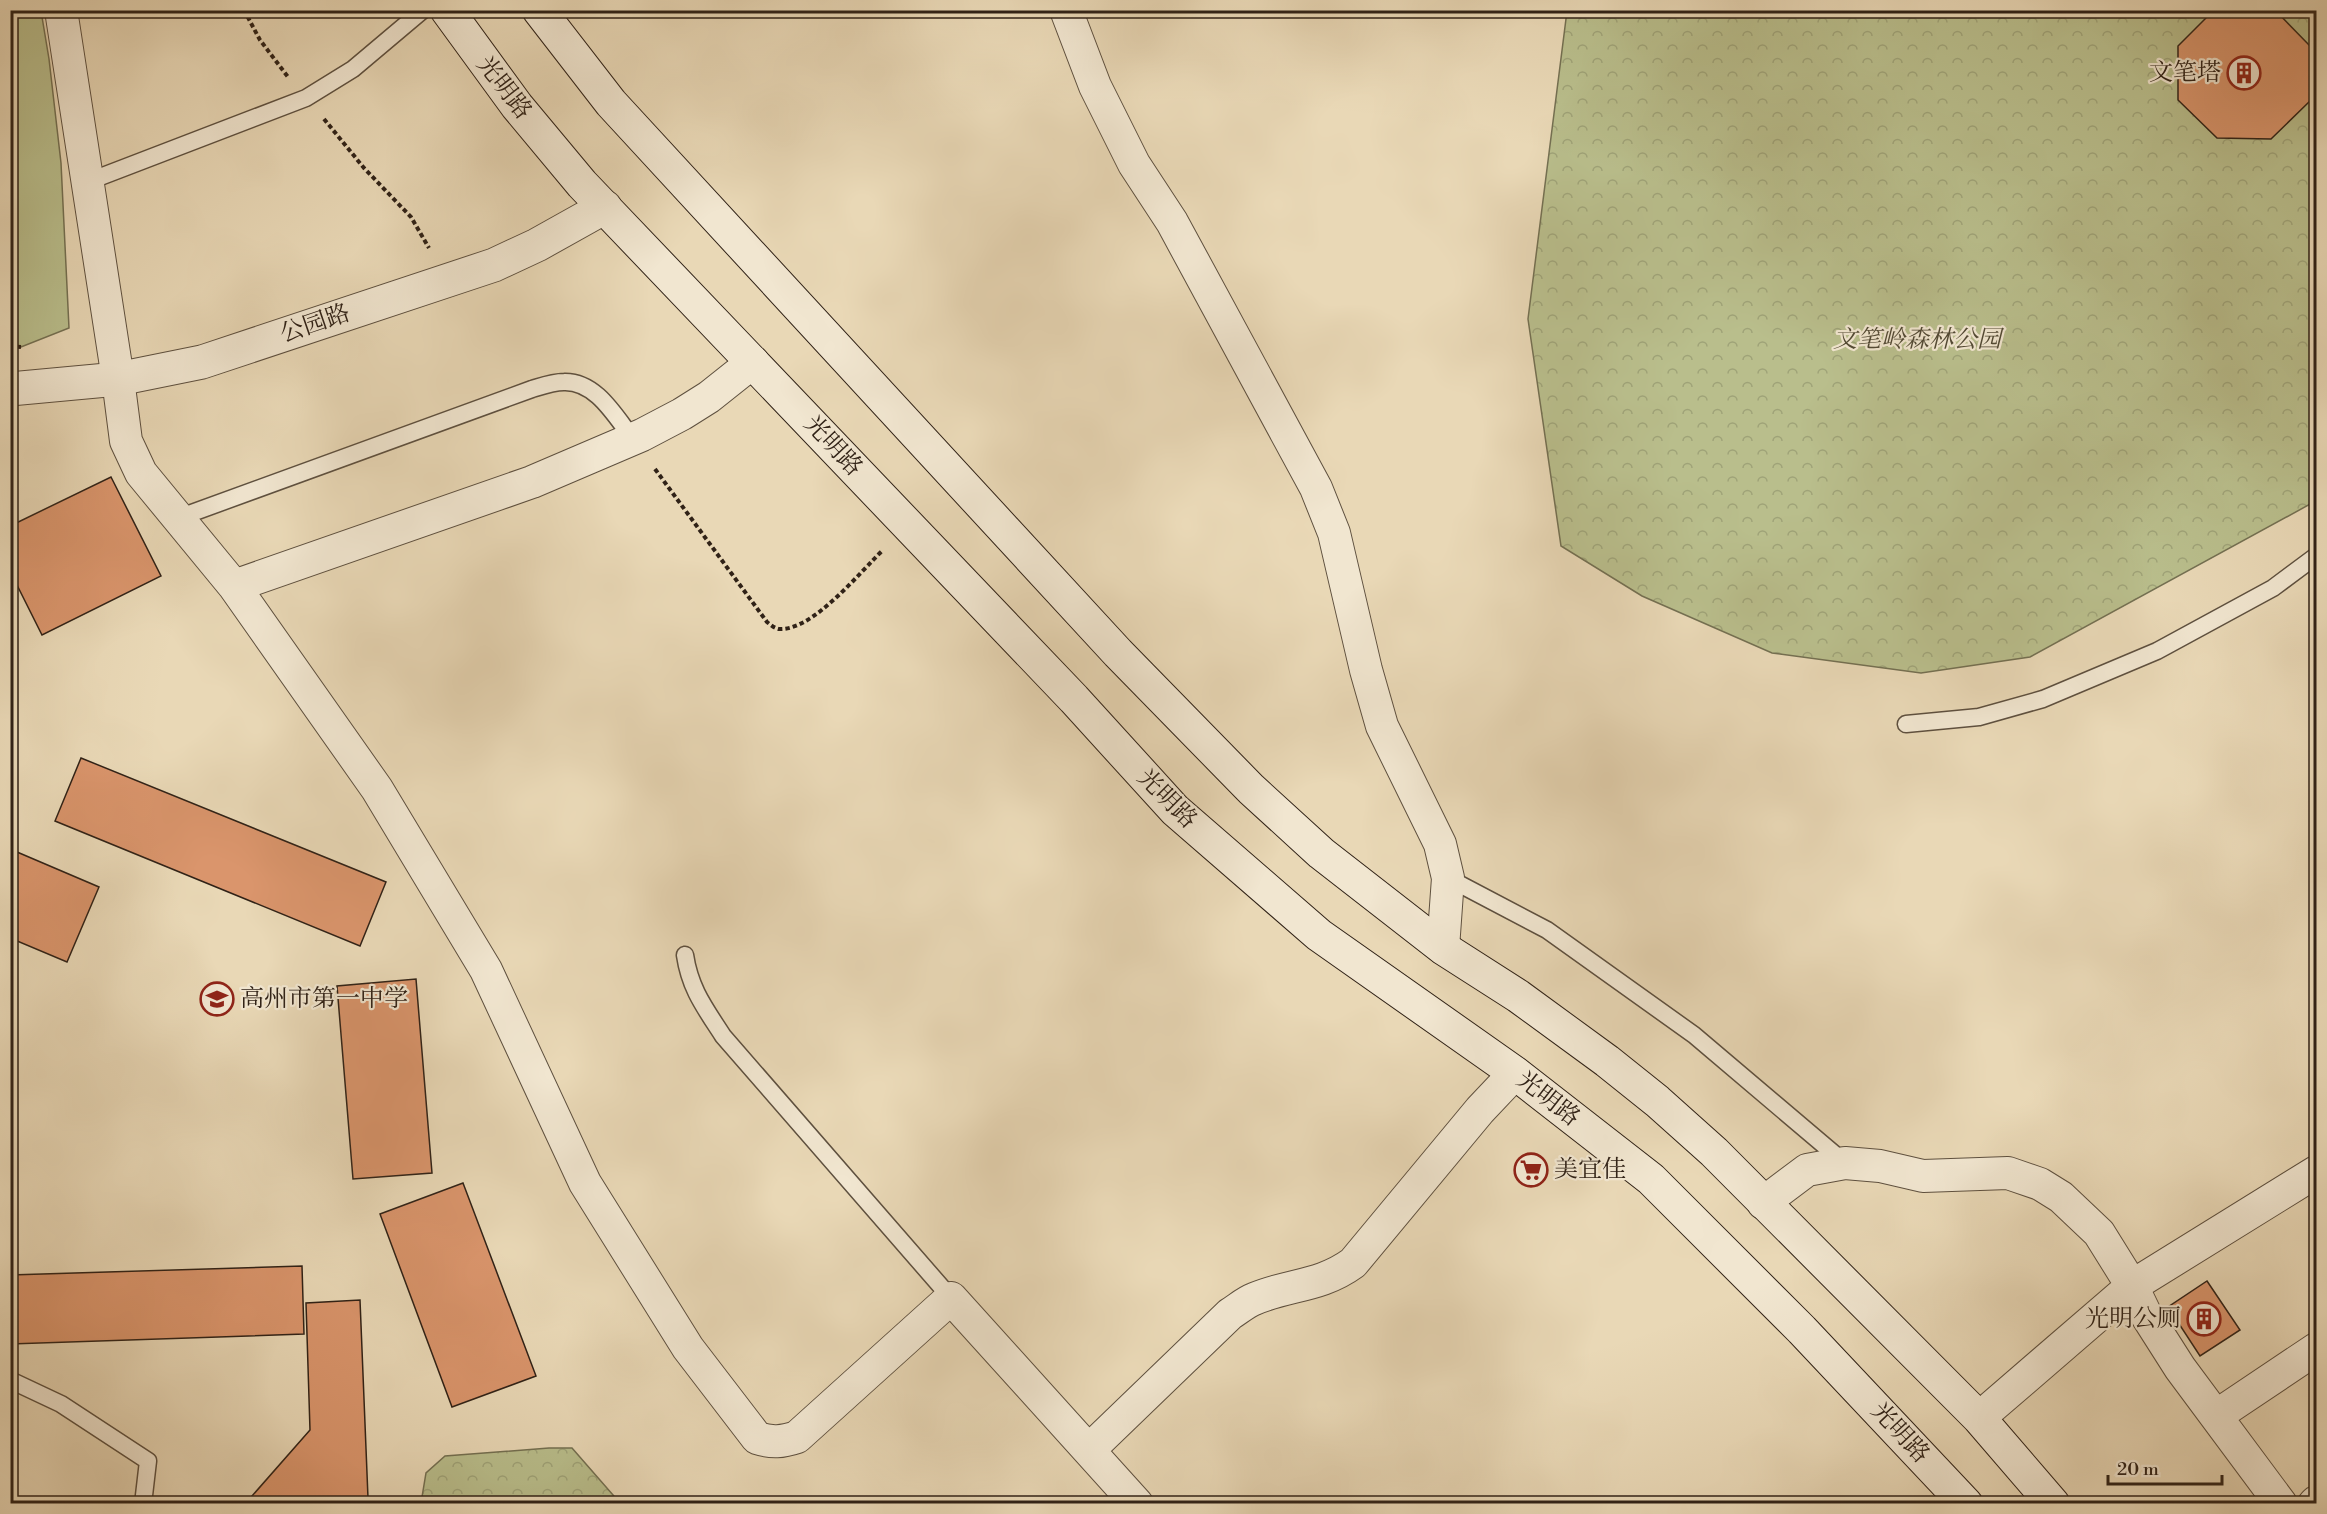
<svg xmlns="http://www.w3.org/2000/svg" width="2327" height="1514" font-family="'Libre Bodoni','Noto Serif SC',serif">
<defs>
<pattern id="forest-crowns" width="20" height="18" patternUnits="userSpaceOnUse" patternTransform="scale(1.5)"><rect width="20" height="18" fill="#b9be8c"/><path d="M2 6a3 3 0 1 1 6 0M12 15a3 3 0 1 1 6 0" fill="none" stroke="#9fa378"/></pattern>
</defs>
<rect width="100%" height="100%" fill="#e9d8b6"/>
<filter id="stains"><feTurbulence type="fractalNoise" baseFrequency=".00333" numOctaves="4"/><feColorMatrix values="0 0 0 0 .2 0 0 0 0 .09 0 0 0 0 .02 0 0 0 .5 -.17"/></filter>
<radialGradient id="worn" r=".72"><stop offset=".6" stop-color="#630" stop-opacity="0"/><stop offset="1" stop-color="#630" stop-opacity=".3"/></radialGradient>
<path fill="url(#forest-crowns)" stroke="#747052" stroke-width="1.5" d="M 1567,11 L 2316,11 L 2316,499 L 2314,502 L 2030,657 L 1921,673 L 1772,653 L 1642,596 L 1561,546 L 1528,319 Z
M 549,1448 L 572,1448 L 620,1503 L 421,1503 L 426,1473 L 445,1456 Z"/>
<path fill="#b9be8c" stroke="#747052" stroke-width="1.5" d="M 10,11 L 41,11 L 49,59 L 61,163 L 69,328 L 21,347 L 10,347 Z"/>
<path fill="#da956c" stroke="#302217" stroke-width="1.5" d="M 2214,10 L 2275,10 L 2310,46 L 2310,101 L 2271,139 L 2217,138 L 2178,100 L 2178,46 Z
M 111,477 L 161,576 L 42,635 L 10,571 L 10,526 Z
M 81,758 L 386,882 L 360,946 L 55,821 Z
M 10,849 L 99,887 L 67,962 L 10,938 Z
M 416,979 L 432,1173 L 353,1179 L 337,986 Z
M 463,1183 L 536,1376 L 452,1407 L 380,1214 Z
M 302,1266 L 304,1334 L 10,1344 L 10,1275 Z
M 2207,1281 L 2240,1330 L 2200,1356 L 2168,1307 Z
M 360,1300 L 368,1498 L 327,1499 L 323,1504 L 245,1504 L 310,1430 L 306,1303 Z"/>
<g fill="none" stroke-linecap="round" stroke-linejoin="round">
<g stroke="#5e503f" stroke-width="19">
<path id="service" d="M 87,182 L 306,98 L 353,69 L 423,10
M 178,518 L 532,389 C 542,386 553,382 564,382 C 596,381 615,416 633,439
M 1906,724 L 1979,717 L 2043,699 L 2157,651 L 2273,588 L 2316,556
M 1448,878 L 1547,930 L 1694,1035 L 1845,1163
M 685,955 C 690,989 705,1008 723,1036 L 951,1298
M 10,1380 L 61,1404 L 148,1461 L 143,1504"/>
</g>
<g stroke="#5e503f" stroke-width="34">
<path id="minor" d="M 61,10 L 118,379 L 126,441 L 141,473 L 234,586 L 377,789 L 486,970 L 585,1183 L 688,1348 L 757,1438 C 772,1443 782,1442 797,1437 L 951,1298 L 1137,1504
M 1066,10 L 1095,86 L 1134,164 L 1172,222 L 1316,488 L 1334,533 L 1366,670 L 1382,726 L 1440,844 L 1448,878 L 1443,948
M 234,586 L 532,482 L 642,435 L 682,414 L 709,397 L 753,362
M 1763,1203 L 1807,1170 L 1845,1163 L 1880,1166 L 1923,1176 L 2008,1173 L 2040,1184 L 2061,1197 L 2099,1233 L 2132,1286 L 2145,1313 L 2180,1368 L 2281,1504
M 2216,1416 L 2316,1349
M 1979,1418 L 2132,1286 L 2316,1172
M 1089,1450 L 1230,1314 C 1238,1309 1246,1302 1254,1299 C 1289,1284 1320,1287 1353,1263 L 1480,1110 L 1515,1073
M 2314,1504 L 2316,1502"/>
</g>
<g stroke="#5e503f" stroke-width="35">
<path id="tertiary" d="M 10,389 L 118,379 L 202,362 L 494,265 L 537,245 L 605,207"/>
</g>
<g stroke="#302217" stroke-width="35">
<path id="secondary" d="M 447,10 L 517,106 L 582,184 L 1074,699 L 1175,810 L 1319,935 L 1515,1073 L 1651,1179 L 1802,1330 L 1966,1504
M 539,10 L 611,103 L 1118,653 L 1251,789 L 1321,853 L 1443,948 L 1518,996 L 1607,1061 L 1657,1101 L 1714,1152 L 1979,1418 L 2053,1504"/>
</g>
<path stroke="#302217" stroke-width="4" stroke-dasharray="4.5 3" stroke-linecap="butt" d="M 244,10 L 260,40 L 288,77
M 324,119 L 364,168 L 411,217 L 429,248
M 10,346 L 21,347
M 655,469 L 767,622 C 771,625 774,628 779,629 C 813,631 860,572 883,550"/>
<use href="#service" stroke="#f1e6d0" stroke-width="16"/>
<use href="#minor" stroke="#f1e6d0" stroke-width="32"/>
<use href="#tertiary" stroke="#f1e6d0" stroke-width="33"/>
<use href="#secondary" stroke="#f1e6d0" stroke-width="33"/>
</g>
<defs>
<g id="building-ring" transform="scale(1.725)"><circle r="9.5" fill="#f1e6d0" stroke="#8f2418" stroke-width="1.5"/><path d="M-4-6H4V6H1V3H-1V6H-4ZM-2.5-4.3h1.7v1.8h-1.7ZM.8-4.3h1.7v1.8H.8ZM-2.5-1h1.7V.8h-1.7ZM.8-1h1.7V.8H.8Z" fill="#8f2418"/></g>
<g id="school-ring" transform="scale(1.725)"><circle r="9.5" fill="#f1e6d0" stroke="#8f2418" stroke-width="1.5"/><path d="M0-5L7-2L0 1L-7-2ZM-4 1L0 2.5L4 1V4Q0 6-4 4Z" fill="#8f2418"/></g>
<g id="supermarket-ring" transform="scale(1.725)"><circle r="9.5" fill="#f1e6d0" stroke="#8f2418" stroke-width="1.5"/><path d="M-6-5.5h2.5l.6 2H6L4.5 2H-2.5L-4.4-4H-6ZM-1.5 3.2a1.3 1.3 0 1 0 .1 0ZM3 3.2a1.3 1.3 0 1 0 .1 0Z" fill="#8f2418"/></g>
</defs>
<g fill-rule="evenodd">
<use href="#building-ring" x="2244" y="73"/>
<use href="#school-ring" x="217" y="999"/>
<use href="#supermarket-ring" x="1531" y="1170"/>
<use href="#building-ring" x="2204" y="1319"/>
</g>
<g text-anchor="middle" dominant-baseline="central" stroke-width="4.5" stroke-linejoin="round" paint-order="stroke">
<g font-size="24" fill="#302217" stroke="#f1e6d0" text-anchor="end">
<text x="2221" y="73">文笔塔</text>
<text x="240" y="999" text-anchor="start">高州市第一中学</text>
<text x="1554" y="1170" text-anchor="start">美宜佳</text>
<text x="2181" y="1319">光明公厕</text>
</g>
<g font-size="24" fill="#302217" stroke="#f1e6d0">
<text transform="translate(504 88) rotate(52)">光明路</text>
<text transform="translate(315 324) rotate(-19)">公园路</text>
<text transform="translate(833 446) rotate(47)">光明路</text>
<text transform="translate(1167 799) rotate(45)">光明路</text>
<text transform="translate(1548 1099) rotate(38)">光明路</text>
<text transform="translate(1900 1433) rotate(47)">光明路</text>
</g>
<g font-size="24" font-style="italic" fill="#524934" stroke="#f1e6d0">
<text x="1917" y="340">文笔岭森林公园</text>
</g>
</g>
<rect width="2327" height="1514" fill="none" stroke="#e9d8b6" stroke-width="36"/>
<rect x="12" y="12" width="2303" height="1490" fill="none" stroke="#302217" stroke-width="3"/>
<rect x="18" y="18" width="2291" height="1478" fill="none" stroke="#302217" stroke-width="1.5"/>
<path d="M2108 1475v9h114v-9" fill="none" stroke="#302217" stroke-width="3"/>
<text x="2117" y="1475" font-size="18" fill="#302217" stroke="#f1e6d0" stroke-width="4.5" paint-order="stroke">20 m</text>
<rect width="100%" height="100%" filter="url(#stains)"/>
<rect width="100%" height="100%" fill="url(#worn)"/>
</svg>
